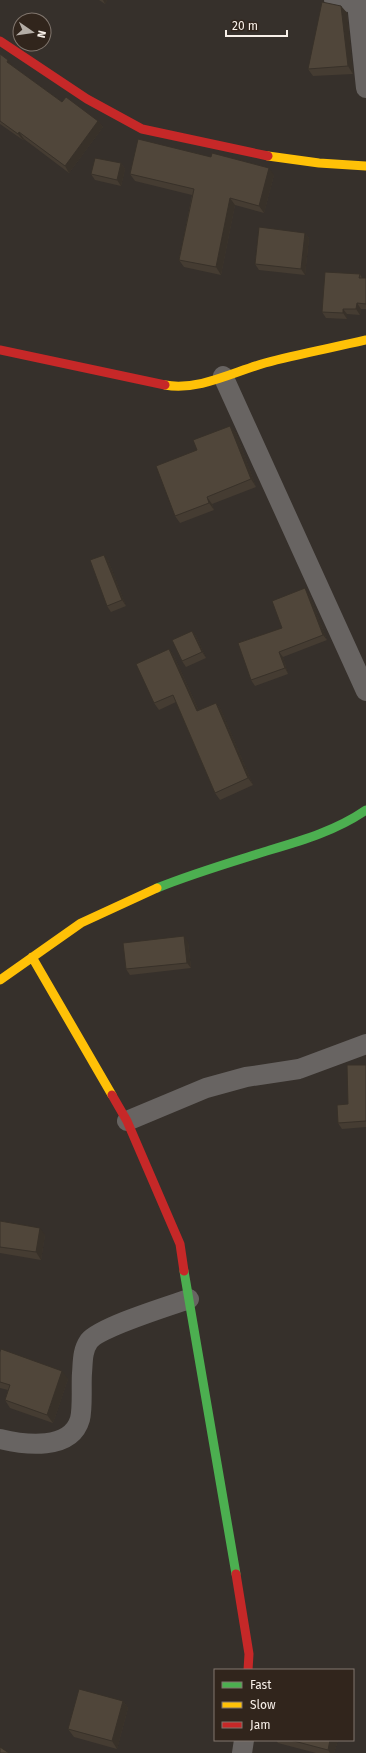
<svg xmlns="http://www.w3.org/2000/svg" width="366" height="1753" font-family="'Fira Sans',sans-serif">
<rect width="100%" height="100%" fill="#36302b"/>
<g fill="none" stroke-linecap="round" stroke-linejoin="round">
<path stroke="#686462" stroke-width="20" d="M 334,0 L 357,3 L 366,3
M 357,3 L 366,88
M 223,376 L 366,691
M 127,1121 L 206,1088 L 246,1077 L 299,1069 L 366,1044
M 0,1439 C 25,1445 71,1451 80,1419 C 83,1407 81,1386 82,1373 C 83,1362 82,1351 89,1341 C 100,1327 169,1306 189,1299
M 242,1753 L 244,1740"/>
<path stroke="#4caf50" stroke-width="9" d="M 157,888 C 194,873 232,862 270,850 C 304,840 337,830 366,810
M 184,1271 L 236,1574"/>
<path stroke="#ffc107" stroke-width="9" d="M 268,156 L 319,163 L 366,166
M 165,385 C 199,391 233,372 265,363 C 298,354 332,348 366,340
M 32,957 L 112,1095
M 0,980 L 81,923 L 157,888"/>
<path stroke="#c62828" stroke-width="9" d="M 0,41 L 87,99 L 142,129 L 268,156
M 0,350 L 165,385
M 112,1095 L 127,1121 L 180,1244 L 184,1271
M 236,1574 L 249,1654 L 248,1670"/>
</g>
<path fill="#453c32" d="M 99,0 L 107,0 L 105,4 Z
M 341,6 L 347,13 L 353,74 L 313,76 L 308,69 Z
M 0,54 L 12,66 L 62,102 L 98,121 L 103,127 L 69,173 L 24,139 L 23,140 L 0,124 Z
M 121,163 L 125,169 L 121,186 L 95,180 L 91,174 Z
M 130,174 L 274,175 L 264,213 L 235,205 L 221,275 L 184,267 L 179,260 L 192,195 L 135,181 Z
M 305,233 L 309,238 L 305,275 L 259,270 L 255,264 Z
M 360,274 L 362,278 L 366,278 L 366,309 L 361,309 L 360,315 L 347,314 L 347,319 L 326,318 L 322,312 Z
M 230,426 L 236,433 L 256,487 L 212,504 L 214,510 L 180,523 L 175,516 L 197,450 Z
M 108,560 L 126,606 L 111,612 L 107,606 Z
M 309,594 L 327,640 L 283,657 L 288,674 L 255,686 L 251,680 L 282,628 Z
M 192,631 L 196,636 L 206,658 L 186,667 L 182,661 Z
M 169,649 L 174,656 L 199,711 L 216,703 L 221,710 L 253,785 L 220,800 L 215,793 L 176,702 L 159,710 L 154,703 Z
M 188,942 L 191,968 L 130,975 L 126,969 Z
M 366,1065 L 366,1127 L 342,1129 L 338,1123 L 348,1104 Z
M 0,1221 L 45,1235 L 41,1260 L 0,1253 Z
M 0,1352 L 68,1379 L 53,1423 L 10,1408 L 5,1400 L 8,1390 L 0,1388 Z
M 123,1701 L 128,1708 L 117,1749 L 74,1737 L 68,1729 Z
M 276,1740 L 338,1740 L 334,1753 L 316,1753 L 278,1743 Z"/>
<path fill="#383129" d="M 103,0 L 107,0 L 105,4 Z
M 341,6 L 347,13 L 353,74 L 348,66 Z
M 8,60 L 13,66 L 7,62 Z
M 98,121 L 103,127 L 69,173 L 65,166 Z
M 19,132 L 24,139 L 23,140 L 18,134 Z
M 121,163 L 125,169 L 121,186 L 117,180 Z
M 269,168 L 274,175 L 264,213 L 259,206 Z
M 230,198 L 235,205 L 221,275 L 216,267 Z
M 305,233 L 309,238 L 305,275 L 301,269 Z
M 357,303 L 361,309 L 360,315 L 356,309 Z
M 343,309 L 347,314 L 347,319 L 343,313 Z
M 230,426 L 236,433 L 256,487 L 251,479 Z
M 207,497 L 212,504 L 214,510 L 209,503 Z
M 104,555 L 108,560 L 126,606 L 122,600 Z
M 305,588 L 309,594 L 327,640 L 323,635 Z
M 192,631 L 196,636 L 206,658 L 202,652 Z
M 169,649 L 174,656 L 202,718 L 197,711 Z
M 279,652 L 283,657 L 288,674 L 285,668 Z
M 216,703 L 221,710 L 253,785 L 248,778 Z
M 184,936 L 188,942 L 191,968 L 187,963 Z
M 40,1228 L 45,1235 L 41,1260 L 36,1252 Z
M 62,1371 L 68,1379 L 53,1423 L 47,1415 Z
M 123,1701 L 128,1708 L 117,1749 L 112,1741 Z
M 330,1740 L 338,1740 L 334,1753 L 330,1753 L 328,1750 Z"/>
<path fill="#50463a" stroke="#383129" d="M 322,2 L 341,6 L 348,66 L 308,69 Z
M 0,54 L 8,60 L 7,62 L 62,102 L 66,97 L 98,121 L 65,166 L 19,132 L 18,134 L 0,121 Z
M 138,139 L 211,157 L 212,153 L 269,168 L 259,206 L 230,198 L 216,267 L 179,260 L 194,189 L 130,174 Z
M 95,158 L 121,163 L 117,180 L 91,174 Z
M 259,227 L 305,233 L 301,269 L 255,264 Z
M 325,272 L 360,274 L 359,278 L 366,278 L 366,304 L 357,303 L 356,309 L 343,309 L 343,313 L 322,312 Z
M 230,426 L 251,479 L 207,497 L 209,503 L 175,516 L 156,466 L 197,450 L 193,440 Z
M 104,555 L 122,600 L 107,606 L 90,560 Z
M 305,588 L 323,635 L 279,652 L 285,668 L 251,680 L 238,643 L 282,628 L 272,601 Z
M 192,631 L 202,652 L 182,661 L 172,640 Z
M 169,649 L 197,711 L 216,703 L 248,778 L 215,793 L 173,695 L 154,703 L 136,664 Z
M 184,936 L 187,963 L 126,969 L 123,943 Z
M 347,1065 L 366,1065 L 366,1121 L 338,1123 L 337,1105 L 348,1104 Z
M 0,1221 L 40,1228 L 36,1252 L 0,1247 Z
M 1,1349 L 62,1371 L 47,1415 L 5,1400 L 10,1385 L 0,1382 L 0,1352 Z
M 79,1689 L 123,1701 L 112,1741 L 68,1729 Z
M 290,1740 L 330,1740 L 328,1750 Z
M 0,1747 L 9,1753 L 0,1753 Z"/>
<rect x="214" y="1669" width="140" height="72" fill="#31251c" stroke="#81766e"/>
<rect x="222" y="1682" width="20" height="6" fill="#4caf50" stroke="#81766e"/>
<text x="250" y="1689" font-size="12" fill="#f8f0e9">Fast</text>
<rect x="222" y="1702" width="20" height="6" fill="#ffc107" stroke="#81766e"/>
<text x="250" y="1709" font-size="12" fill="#f8f0e9">Slow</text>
<rect x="222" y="1722" width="20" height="6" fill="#c62828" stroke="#81766e"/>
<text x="250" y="1729" font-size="12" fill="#f8f0e9">Jam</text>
<g transform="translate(32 32) rotate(103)"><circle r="19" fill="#31251c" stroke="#81766e"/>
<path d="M0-3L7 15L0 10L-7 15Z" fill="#b4ada6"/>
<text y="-6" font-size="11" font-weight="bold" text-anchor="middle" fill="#f8f0e9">N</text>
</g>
<path d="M226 30v6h61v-6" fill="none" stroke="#f8f0e9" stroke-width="2"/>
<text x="232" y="30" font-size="12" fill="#f8f0e9" stroke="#31251c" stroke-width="3" paint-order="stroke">20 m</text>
</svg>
